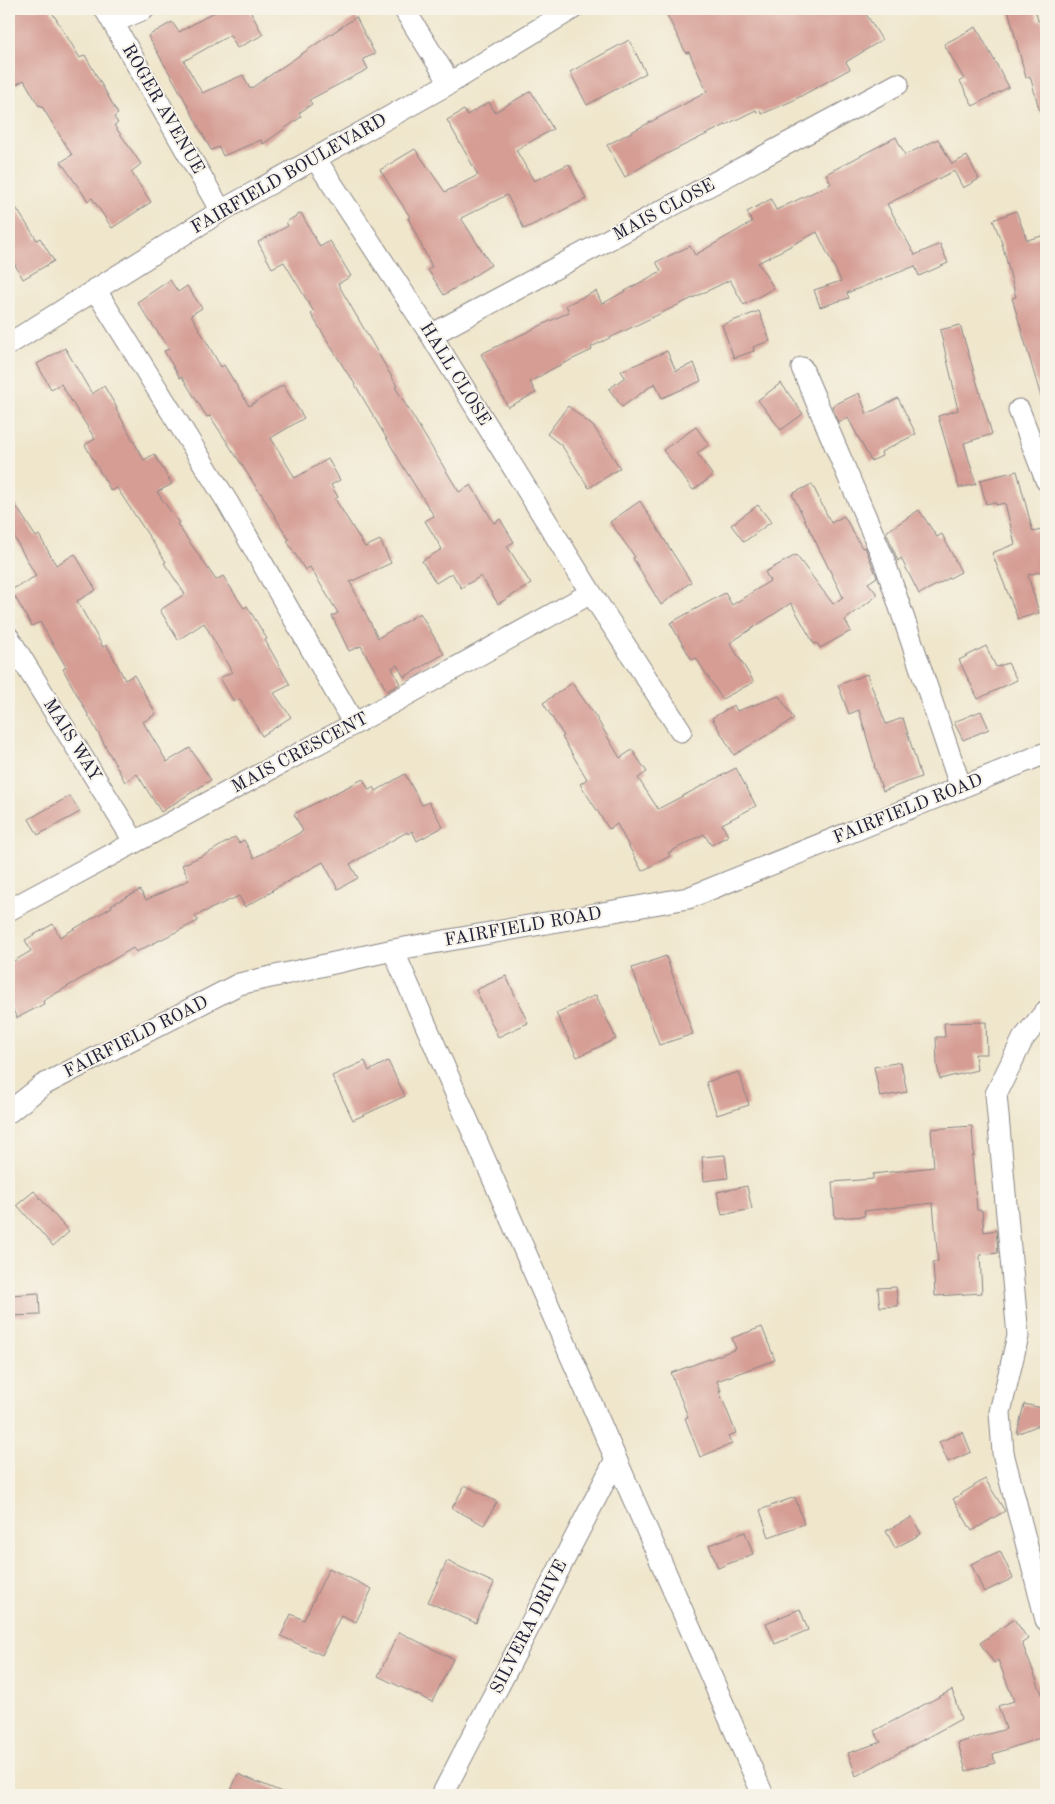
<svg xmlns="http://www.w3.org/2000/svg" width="1055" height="1804" font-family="'Old Standard TT',serif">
<rect width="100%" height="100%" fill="#f7f3e8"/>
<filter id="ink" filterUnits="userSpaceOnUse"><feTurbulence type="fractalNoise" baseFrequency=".02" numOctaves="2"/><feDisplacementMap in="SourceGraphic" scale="10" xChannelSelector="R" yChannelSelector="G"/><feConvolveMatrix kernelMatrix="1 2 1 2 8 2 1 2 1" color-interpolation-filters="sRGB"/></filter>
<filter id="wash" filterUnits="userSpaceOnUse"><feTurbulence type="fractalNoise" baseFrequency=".0096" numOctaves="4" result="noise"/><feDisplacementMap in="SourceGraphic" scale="20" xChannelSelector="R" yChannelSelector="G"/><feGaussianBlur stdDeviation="1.12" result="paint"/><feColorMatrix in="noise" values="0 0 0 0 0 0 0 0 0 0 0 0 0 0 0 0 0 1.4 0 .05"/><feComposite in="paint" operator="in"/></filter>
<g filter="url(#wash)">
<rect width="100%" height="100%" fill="#efe6cc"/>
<g id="blocks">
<path fill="#d59d94" d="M 9,9 L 50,9 L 80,58 L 85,55 L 118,114 L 114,117 L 118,123 L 114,125 L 141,164 L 131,172 L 151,202 L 112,228 L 92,198 L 88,201 L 61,162 L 72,155 L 41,105 L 39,106 L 24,80 L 9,89 Z
M 220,9 L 249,9 L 263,35 L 237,48 L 230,35 L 184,61 L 202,93 L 243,75 L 250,89 L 356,17 L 375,54 L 363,59 L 368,69 L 309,100 L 312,104 L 299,113 L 301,117 L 263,144 L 261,140 L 223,156 L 219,147 L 211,150 L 182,95 L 148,36 L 172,22 L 179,32 Z
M 664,9 L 863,9 L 882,40 L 846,62 L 850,69 L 792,101 L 762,114 L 760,111 L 757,112 L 756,110 L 648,163 L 625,177 L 607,145 L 707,92 L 689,52 L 686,53 Z
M 1008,9 L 1035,9 L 1038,21 L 1042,20 L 1046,37 L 1046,111 L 1040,112 L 1030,76 L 1026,78 Z
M 976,27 L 1009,87 L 973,106 L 960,81 L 964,79 L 944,44 Z
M 629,40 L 646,73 L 587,105 L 570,72 Z
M 531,91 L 553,129 L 516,150 L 534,181 L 569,164 L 586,199 L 524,229 L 507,195 L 461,218 L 491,265 L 444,295 L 428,270 L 432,267 L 408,218 L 410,217 L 380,170 L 415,149 L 445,192 L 478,175 L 447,120 L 464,110 L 467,115 L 489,102 L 495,112 Z
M 896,137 L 905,155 L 938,139 L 952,164 L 967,156 L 979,179 L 963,188 L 954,171 L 887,204 L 915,255 L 940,244 L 948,263 L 919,276 L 915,266 L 847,293 L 849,298 L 820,307 L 814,290 L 841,281 L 817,232 L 758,263 L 774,288 L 744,305 L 730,280 L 591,347 L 592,350 L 552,369 L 530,382 L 536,393 L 508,407 L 481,354 L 569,312 L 566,305 L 596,291 L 602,304 L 661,271 L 656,262 L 690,246 L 695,255 L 752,222 L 747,212 L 771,199 L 776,210 L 831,184 L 826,174 Z
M 9,197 L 37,240 L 40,238 L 54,261 L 23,279 L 9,254 Z
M 1016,211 L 1027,240 L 1046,235 L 1046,396 L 1041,397 L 1012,298 L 1016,297 L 1002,243 L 993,220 Z
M 301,213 L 320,247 L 330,241 L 351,276 L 338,284 L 397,386 L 395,387 L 459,492 L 471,485 L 494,523 L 500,519 L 514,542 L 507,546 L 531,584 L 498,604 L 481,576 L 461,588 L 452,573 L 436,583 L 422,561 L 442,549 L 425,521 L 434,516 L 404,468 L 350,376 L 349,376 L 311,314 L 314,312 L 284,262 L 272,268 L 258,242 L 288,226 L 286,222 Z
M 170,280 L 178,292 L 187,286 L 202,308 L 191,315 L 221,367 L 224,365 L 249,406 L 283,385 L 304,418 L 271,438 L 295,478 L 328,459 L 340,480 L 331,485 L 338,497 L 335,499 L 365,547 L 380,540 L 391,563 L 350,582 L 378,638 L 420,613 L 444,654 L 404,677 L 397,665 L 392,668 L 400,684 L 387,691 L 361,646 L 349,651 L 332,616 L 338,613 L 310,567 L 305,570 L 287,541 L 289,540 L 261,493 L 260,493 L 210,416 L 207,417 L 182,377 L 180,378 L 164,351 L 169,349 L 137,302 Z
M 759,311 L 770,341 L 753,347 L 754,351 L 734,358 L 722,325 Z
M 960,325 L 992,434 L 964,443 L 976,484 L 959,488 L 938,416 L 958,410 L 953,389 L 954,389 L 940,330 Z
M 65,348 L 92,394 L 104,386 L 117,408 L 116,409 L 144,460 L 154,454 L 172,484 L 157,492 L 179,523 L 177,524 L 216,580 L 223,576 L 244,608 L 247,606 L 267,639 L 265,640 L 290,685 L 274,693 L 291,717 L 262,736 L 240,699 L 234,702 L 220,678 L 232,672 L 204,623 L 178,640 L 160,610 L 185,594 L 164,563 L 166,562 L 117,488 L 111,491 L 85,445 L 95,439 L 61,384 L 51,389 L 37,364 Z
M 667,351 L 676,371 L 694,363 L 701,381 L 662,398 L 655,383 L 622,407 L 609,389 L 625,377 L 621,371 Z
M 781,383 L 803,414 L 781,430 L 758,400 Z
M 859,393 L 867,414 L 898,398 L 916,434 L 881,452 L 882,456 L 871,461 L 848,418 L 838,422 L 832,406 Z
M 568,406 L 594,427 L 620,468 L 589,488 L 562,446 L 547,434 Z
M 696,427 L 709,445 L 697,453 L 713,476 L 693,490 L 663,450 Z
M 1017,471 L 1033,532 L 1046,529 L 1046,570 L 1028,575 L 1039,613 L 1018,619 L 992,553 L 1015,544 L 1005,503 L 996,505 L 995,502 L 986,504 L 980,480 Z
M 812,484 L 831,523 L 844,516 L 862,548 L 865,547 L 877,577 L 868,583 L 878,595 L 845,620 L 851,631 L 820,648 L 817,643 L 814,644 L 791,603 L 730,643 L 754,682 L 722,699 L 696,658 L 692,660 L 670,623 L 725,593 L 732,605 L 770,581 L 765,572 L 796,555 L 833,604 L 843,597 L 792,494 Z
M 9,495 L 36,537 L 39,535 L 56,565 L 75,554 L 96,590 L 77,601 L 103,647 L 107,645 L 125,680 L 134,675 L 156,714 L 143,722 L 167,762 L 190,748 L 211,780 L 161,812 L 137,774 L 125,782 L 63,669 L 66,667 L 40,622 L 32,626 L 11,590 L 36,576 L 9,528 Z
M 640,501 L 691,582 L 661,605 L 633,558 L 635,557 L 610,522 Z
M 758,505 L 771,522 L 744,542 L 731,525 Z
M 919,510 L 937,537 L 942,534 L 961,572 L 919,594 L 901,558 L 898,561 L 886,532 Z
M 986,646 L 996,667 L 1008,663 L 1017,680 L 978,699 L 959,660 Z
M 867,674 L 886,724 L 903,718 L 921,777 L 883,791 L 874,766 L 875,766 L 859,710 L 849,714 L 838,685 Z
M 572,683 L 596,717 L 620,758 L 632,750 L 647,772 L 638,778 L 658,809 L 736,768 L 756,806 L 722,824 L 728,836 L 711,845 L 704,834 L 668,853 L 670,856 L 642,871 L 617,824 L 609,829 L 580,784 L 587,779 L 562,737 L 564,736 L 543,703 Z
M 779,696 L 794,719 L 734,755 L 712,718 L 734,705 L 737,711 Z
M 981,711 L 989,729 L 963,740 L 954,722 Z
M 405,774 L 422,805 L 429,802 L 443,827 L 417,841 L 412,831 L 408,834 L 407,832 L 350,864 L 358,878 L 338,889 L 323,862 L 272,890 L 273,891 L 245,907 L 239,896 L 195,916 L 198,921 L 136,952 L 133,948 L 43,1001 L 44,1004 L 17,1018 L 9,1002 L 9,964 L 31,951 L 25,940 L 53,924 L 60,937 L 112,907 L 111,905 L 140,890 L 146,900 L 189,880 L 182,865 L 210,852 L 235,837 L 239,843 L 244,840 L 254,858 L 303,831 L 294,814 L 363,779 L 369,790 L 374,787 L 376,791 Z
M 70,796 L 80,812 L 38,835 L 29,819 Z
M 666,956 L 693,1034 L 659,1045 L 632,968 Z
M 506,976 L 528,1023 L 498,1037 L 476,990 Z
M 596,995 L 616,1039 L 577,1057 L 556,1013 Z
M 986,1022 L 987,1054 L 975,1054 L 977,1070 L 940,1079 L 937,1065 L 936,1037 L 945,1037 L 944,1023 Z
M 365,1061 L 369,1071 L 388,1061 L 405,1096 L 353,1120 L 332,1076 Z
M 901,1062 L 907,1092 L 880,1097 L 874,1067 Z
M 739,1072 L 749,1105 L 717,1115 L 706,1082 Z
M 972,1126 L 974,1156 L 972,1156 L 977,1210 L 982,1210 L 984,1232 L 996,1230 L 998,1253 L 980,1255 L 982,1293 L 935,1296 L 933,1262 L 938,1261 L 933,1203 L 864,1211 L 865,1216 L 835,1218 L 832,1182 L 873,1179 L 873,1174 L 934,1167 L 931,1129 Z
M 725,1155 L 728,1178 L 704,1181 L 702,1157 Z
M 747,1186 L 752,1209 L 722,1215 L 717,1192 Z
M 34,1191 L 69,1232 L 53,1246 L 17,1205 Z
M 896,1287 L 898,1306 L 880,1307 L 878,1288 Z
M 39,1293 L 40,1315 L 9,1316 L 9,1295 Z
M 762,1327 L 775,1360 L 717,1381 L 721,1391 L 719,1391 L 736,1433 L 728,1436 L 732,1444 L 700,1457 L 685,1418 L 688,1417 L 671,1373 L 736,1349 L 732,1338 Z
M 1024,1404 L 1046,1409 L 1046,1422 L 1017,1434 Z
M 963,1432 L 971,1452 L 948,1462 L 939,1442 Z
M 985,1479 L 1005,1511 L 972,1531 L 953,1499 Z
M 465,1485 L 497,1502 L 484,1525 L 452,1508 Z
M 795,1497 L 804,1524 L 769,1537 L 760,1510 Z
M 912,1517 L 921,1534 L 895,1548 L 886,1531 Z
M 745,1532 L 753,1554 L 718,1568 L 709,1545 Z
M 1000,1551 L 1013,1578 L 984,1592 L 971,1564 Z
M 447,1561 L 494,1583 L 476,1623 L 428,1602 Z
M 329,1568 L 372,1589 L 356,1622 L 341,1615 L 322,1655 L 281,1636 L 291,1614 L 304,1620 Z
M 800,1609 L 808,1630 L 775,1644 L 766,1623 Z
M 1014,1619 L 1028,1639 L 1022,1643 L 1046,1704 L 1046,1736 L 993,1754 L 995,1763 L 966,1771 L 958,1743 L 1006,1729 L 998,1706 L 1014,1701 L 998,1660 L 994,1663 L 980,1643 Z
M 399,1632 L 453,1659 L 432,1702 L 378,1676 Z
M 952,1690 L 961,1719 L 856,1776 L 848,1753 L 881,1742 L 874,1731 Z
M 238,1774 L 289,1795 L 229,1795 Z"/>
</g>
</g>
<g filter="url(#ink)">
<use href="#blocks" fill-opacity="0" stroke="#888484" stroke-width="1"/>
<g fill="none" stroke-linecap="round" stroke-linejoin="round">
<g stroke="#888484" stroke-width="23">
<path id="minor" d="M 105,9 L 221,211
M 404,9 L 450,83
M 114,22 L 144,9
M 315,158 L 431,335 L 591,593 L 681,731
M 95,289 L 228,503 L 354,724
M 431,335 L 898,84
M 9,344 L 221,211 L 450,83 L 572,9
M 802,368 L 884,560 L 961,788
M 1019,410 L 1046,480
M 9,638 L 134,841
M 9,910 L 354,724 L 591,593
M 393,950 L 763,1795
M 1046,1011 L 1023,1039 L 996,1094 L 1018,1336 L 1000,1412 L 1003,1453 L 1046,1620
M 9,1112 L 43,1085 L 239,984 L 393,950 L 688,898 L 1046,753
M 442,1795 L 616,1459"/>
</g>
<use href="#minor" stroke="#fff" stroke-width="21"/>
</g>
</g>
<g text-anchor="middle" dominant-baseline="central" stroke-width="4" stroke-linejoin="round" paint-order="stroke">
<g font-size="18" fill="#22223b" stroke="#f7f3e8">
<text transform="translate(163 109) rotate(60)">ROGER AVENUE</text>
<text transform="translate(289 174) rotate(-30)">FAIRFIELD BOULEVARD</text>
<text transform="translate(664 210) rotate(-28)">MAIS CLOSE</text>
<text transform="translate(455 374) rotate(58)">HALL CLOSE</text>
<text transform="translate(72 740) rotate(58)">MAIS WAY</text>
<text transform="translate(300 753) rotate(-28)">MAIS CRESCENT</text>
<text transform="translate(908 809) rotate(-22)">FAIRFIELD ROAD</text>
<text transform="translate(523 927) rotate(-10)">FAIRFIELD ROAD</text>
<text transform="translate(136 1037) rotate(-27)">FAIRFIELD ROAD</text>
<text transform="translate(529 1627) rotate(-63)">SILVERA DRIVE</text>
</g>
</g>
<rect width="1055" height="1804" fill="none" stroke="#f7f3e8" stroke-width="30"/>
</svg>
